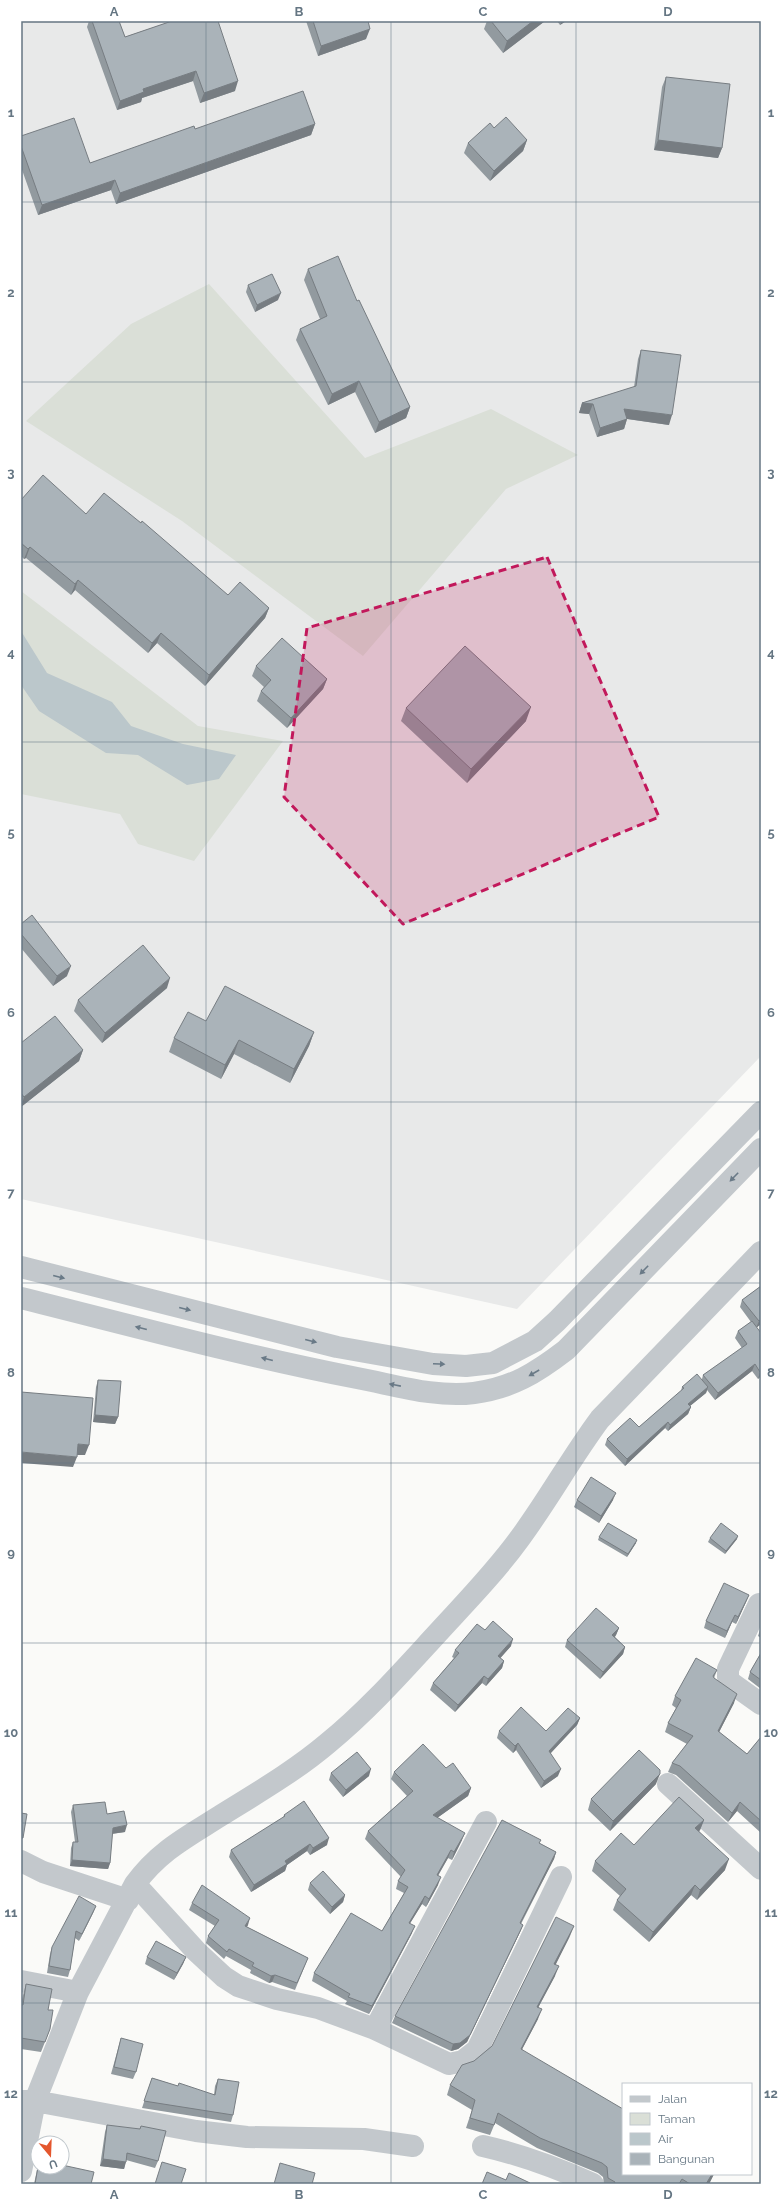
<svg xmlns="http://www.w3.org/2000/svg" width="782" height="2205" font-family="Raleway,sans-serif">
<rect width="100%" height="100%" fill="#fafaf8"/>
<path fill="#e8e9e9" d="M 21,21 L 761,21 L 761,1056 L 517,1309 L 21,1199 Z"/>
<path fill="#dadfd7" d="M 209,284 L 365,458 L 491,409 L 578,455 L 506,489 L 363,656 L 182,521 L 26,421 L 131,324 Z
M 21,591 L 198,726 L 283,741 L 194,861 L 138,844 L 120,814 L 21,794 Z"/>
<path fill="#bbc7cb" d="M 21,631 L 47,673 L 112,702 L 131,726 L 183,744 L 236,755 L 219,779 L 187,785 L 138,755 L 106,753 L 39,711 L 21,685 Z"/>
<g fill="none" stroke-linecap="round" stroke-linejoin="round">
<path stroke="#c3c8cc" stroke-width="22" d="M 21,1267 L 337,1347 L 433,1364 L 466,1366 L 493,1363 L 535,1341 L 557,1321 L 761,1112
M 21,1298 C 133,1326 244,1356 357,1378 C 395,1385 436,1398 474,1393 C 512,1388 536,1373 566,1350 L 761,1149
M 759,1604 L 728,1669 L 728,1677 L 730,1682 L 761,1704
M 668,1784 L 761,1869
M 21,1861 L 43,1872 L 128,1900
M 135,1884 L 196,1951 L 224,1977 L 238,1986 L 277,1999 L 318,2008 L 375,2029 L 449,2064 L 463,2061 L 477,2050 L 561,1877
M 21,1981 L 78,1992
M 375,2029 L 486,1822
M 21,2101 L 35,2101 L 196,2131 L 247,2137 L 364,2139 L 413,2146
M 483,2146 C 523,2155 555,2167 593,2184
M 21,2171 L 35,2101 L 78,1992 L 135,1884 C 159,1851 187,1837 220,1816 C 257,1793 295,1771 328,1743 C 367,1711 400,1674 434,1637 C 463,1605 494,1574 520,1538 C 548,1500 571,1458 600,1419 L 761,1252"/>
</g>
<path fill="#929a9f" d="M 89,21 L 119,21 L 125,37 L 172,21 L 235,91 L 200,103 L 193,81 L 142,98 L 141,102 L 117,110 L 87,27 Z
M 306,21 L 368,21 L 366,39 L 318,56 Z
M 487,21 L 545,21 L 503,53 L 484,29 Z
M 557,21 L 566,21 L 560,25 Z
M 666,77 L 722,148 L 718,158 L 654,150 L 662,87 Z
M 315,124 L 311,135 L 116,204 L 111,190 L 38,215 L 21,167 L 21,136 L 90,163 L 195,129 Z
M 494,128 L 527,140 L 523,151 L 490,181 L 464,153 L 468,143 Z
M 308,269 L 357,301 L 410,407 L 406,418 L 375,433 L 355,392 L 328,405 L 296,340 L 300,329 L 320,319 L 304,280 Z
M 248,285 L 278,300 L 255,312 L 246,292 Z
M 641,350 L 669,425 L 627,419 L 624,429 L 597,437 L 589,414 L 579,413 L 582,403 L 634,387 L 638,359 Z
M 21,500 L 86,514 L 228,595 L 269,608 L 265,618 L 205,686 L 157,643 L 148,653 L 75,590 L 71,595 L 26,558 L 24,559 L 21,556 Z
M 256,666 L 327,679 L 323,689 L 287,728 L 257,701 L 261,691 L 264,687 L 252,676 Z
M 406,708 L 526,721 L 467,783 L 401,721 Z
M 21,924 L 67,976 L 53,986 L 21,948 Z
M 167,988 L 102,1043 L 74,1011 L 78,1000 Z
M 206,1021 L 314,1032 L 309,1046 L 290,1083 L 234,1054 L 221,1079 L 169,1052 L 174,1038 Z
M 21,1043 L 83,1050 L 79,1061 L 21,1107 Z
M 761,1286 L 761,1324 L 757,1327 L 761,1376 L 758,1379 L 752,1371 L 715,1400 L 707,1390 L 706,1393 L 690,1406 L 691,1407 L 688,1414 L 668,1431 L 665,1428 L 625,1466 L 605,1445 L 607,1439 L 639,1427 L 681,1391 L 682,1387 L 702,1379 L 703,1375 L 742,1348 L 735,1338 L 738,1331 L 751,1322 L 740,1307 L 742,1300 Z
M 98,1380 L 118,1417 L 115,1424 L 93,1422 L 96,1387 Z
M 577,1500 L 613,1500 L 599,1523 L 574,1507 Z
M 599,1537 L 636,1543 L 627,1557 L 598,1540 Z
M 710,1538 L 737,1539 L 725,1554 L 708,1542 Z
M 749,1595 L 746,1602 L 736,1624 L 732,1622 L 725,1638 L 704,1628 L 706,1621 Z
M 761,1627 L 761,1638 L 758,1636 Z
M 619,1628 L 616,1635 L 615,1637 L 625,1647 L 623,1654 L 600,1679 L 565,1647 L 567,1640 Z
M 485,1630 L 511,1646 L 500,1658 L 504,1661 L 502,1668 L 486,1686 L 482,1683 L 455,1712 L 430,1690 L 433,1683 L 454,1658 L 452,1657 L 455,1650 Z
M 761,1653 L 761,1689 L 748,1679 L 750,1672 Z
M 717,1670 L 714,1678 L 734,1703 L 719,1732 L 747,1754 L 761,1737 L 761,1833 L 737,1811 L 728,1822 L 676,1775 L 668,1772 L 672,1763 L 687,1744 L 665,1732 L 668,1723 L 676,1708 L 672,1705 L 675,1696 Z
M 580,1718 L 577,1725 L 550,1754 L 558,1776 L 541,1788 L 516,1750 L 513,1753 L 497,1738 L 499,1731 L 546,1731 Z
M 446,1768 L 471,1788 L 468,1796 L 437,1818 L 462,1840 L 452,1860 L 448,1858 L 438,1876 L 438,1885 L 426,1907 L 422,1904 L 410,1923 L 412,1933 L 369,2014 L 345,2004 L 347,2001 L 312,1981 L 314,1973 L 382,1931 L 404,1893 L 396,1889 L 398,1881 L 401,1877 L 365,1839 L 368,1831 L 407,1796 L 391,1779 L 394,1772 Z
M 331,1773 L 369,1776 L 343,1797 L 329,1780 Z
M 656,1784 L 610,1831 L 588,1810 L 591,1799 Z
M 73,1805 L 107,1814 L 125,1832 L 112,1834 L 110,1863 L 108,1869 L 70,1866 L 71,1848 L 73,1842 L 75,1842 L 71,1812 Z
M 284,1815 L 327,1845 L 310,1855 L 307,1851 L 287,1865 L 285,1871 L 251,1892 L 229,1857 L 231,1850 L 283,1818 Z
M 704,1820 L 700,1830 L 699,1831 L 725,1870 L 697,1900 L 691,1895 L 649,1942 L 613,1910 L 617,1900 L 620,1896 L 592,1871 L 595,1861 L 634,1845 Z
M 541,1840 L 539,1843 L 556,1852 L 554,1859 L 521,1924 L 523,1925 L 520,1932 L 467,2042 L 458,2049 L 451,2051 L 392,2023 L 395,2016 Z
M 310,1883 L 345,1895 L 343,1902 L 330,1914 L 308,1890 Z
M 192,1903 L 248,1925 L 247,1927 L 308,1958 L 295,1990 L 272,1982 L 269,1983 L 250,1973 L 251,1970 L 226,1956 L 224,1959 L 206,1943 L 208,1936 L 215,1926 L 189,1910 Z
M 96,1906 L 93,1913 L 79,1941 L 75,1938 L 70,1970 L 68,1977 L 47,1973 L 50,1954 L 52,1947 Z
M 570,1936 L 555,1965 L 555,1976 L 538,2008 L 538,2019 L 522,2049 L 623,2174 L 714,2174 L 709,2184 L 604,2184 L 603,2177 L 598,2173 L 537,2148 L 495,2123 L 490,2135 L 466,2128 L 472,2110 L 447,2095 L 450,2085 L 474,2061 L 492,2046 Z
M 147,1957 L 186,1957 L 183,1964 L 174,1980 L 145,1964 Z
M 26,1984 L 48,2010 L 50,2029 L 41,2052 L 21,2049 L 21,2005 L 23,1995 Z
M 121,2038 L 136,2072 L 133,2079 L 111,2074 L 119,2045 Z
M 152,2078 L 178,2086 L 214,2095 L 215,2086 L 218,2079 L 233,2115 L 231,2122 L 142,2108 Z
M 107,2125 L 158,2161 L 155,2168 L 126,2160 L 124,2169 L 100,2166 L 105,2132 Z
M 38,2165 L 38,2167 L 62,2167 L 91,2184 L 34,2184 Z"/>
<path fill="#777d82" d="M 533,21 L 545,21 L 503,53 L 507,41 Z
M 562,21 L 566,21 L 560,25 Z
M 370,29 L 366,39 L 318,56 L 321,46 Z
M 196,71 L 193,81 L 142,98 L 141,102 L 117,110 L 120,101 L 143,89 Z
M 238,81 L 235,91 L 200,103 L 204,93 Z
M 315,124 L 311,135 L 116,204 L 120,193 Z
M 527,140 L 523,151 L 490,181 L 494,171 Z
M 658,140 L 722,148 L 718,158 L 654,150 Z
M 115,180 L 111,190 L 38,215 L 42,205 Z
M 281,293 L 278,300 L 255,312 L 257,305 Z
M 359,381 L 355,392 L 328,405 L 332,394 Z
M 582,403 L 593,404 L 589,414 L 579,413 Z
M 410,407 L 406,418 L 375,433 L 379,422 Z
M 624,409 L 672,415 L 669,425 L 621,418 Z
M 627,419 L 624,429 L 597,437 L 600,428 Z
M 30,547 L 26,558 L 24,559 L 28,549 Z
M 78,580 L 75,590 L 71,595 L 75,584 Z
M 269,608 L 265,618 L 205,686 L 209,675 Z
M 161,633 L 157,643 L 148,653 L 152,643 Z
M 327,679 L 323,689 L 287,728 L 291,718 Z
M 531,707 L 526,721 L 467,783 L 471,769 Z
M 71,966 L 67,976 L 53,986 L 57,976 Z
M 170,978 L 167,988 L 102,1043 L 105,1033 Z
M 314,1032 L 309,1046 L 290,1083 L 294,1069 Z
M 239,1040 L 234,1054 L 221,1079 L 225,1065 Z
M 83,1050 L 79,1061 L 21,1107 L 24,1097 Z
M 761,1319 L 761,1324 L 756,1328 L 759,1321 Z
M 755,1364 L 752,1371 L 715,1400 L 718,1393 Z
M 761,1371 L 761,1376 L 758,1379 L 760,1372 Z
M 708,1387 L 706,1393 L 685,1410 L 688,1404 Z
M 691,1407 L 688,1414 L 668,1431 L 670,1425 Z
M 95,1415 L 118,1417 L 115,1424 L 93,1422 Z
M 668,1422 L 665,1428 L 625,1466 L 627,1459 Z
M 78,1444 L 89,1445 L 85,1455 L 75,1455 Z
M 21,1452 L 77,1457 L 73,1467 L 21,1463 Z
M 616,1493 L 613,1500 L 599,1523 L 601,1516 Z
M 738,1536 L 737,1539 L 725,1554 L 726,1551 Z
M 637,1540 L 636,1543 L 627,1557 L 628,1554 Z
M 749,1595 L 746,1602 L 736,1624 L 738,1617 Z
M 735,1615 L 732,1622 L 725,1638 L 727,1631 Z
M 619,1628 L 616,1635 L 610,1642 L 612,1635 Z
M 513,1639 L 511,1646 L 496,1663 L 498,1656 Z
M 625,1647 L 623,1654 L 600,1679 L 603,1672 Z
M 504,1661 L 502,1668 L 486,1686 L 488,1679 Z
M 484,1676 L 482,1683 L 455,1712 L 458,1705 Z
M 737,1694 L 734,1703 L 715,1740 L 718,1731 Z
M 580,1718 L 577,1725 L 546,1758 L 549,1751 Z
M 518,1743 L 516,1750 L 513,1753 L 515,1746 Z
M 371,1769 L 369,1776 L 343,1797 L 346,1790 Z
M 561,1769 L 558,1776 L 541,1788 L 544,1781 Z
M 660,1774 L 656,1784 L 610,1831 L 613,1821 Z
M 471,1788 L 468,1796 L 430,1823 L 433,1815 Z
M 740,1802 L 737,1811 L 728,1822 L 732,1813 Z
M 704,1820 L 700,1830 L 692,1839 L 695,1828 Z
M 127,1825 L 125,1832 L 110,1834 L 113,1828 Z
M 465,1833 L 462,1840 L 452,1860 L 454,1852 Z
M 329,1838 L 327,1845 L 310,1855 L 313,1848 Z
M 310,1844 L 307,1851 L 287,1865 L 285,1871 L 251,1892 L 254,1885 L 285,1861 Z
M 451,1850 L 448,1858 L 434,1882 L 437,1875 Z
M 556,1852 L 554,1859 L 517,1930 L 520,1923 Z
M 729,1859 L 725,1870 L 697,1900 L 700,1890 Z
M 72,1860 L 110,1863 L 108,1869 L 70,1866 Z
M 441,1877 L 438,1885 L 426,1907 L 429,1899 Z
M 695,1885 L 691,1895 L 649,1942 L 653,1932 Z
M 345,1895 L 343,1902 L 330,1914 L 332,1907 Z
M 425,1896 L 422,1904 L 406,1930 L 409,1923 Z
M 96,1906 L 93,1913 L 79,1941 L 82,1934 Z
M 250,1918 L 248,1925 L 242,1933 L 245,1926 Z
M 523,1925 L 520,1932 L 467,2042 L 458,2049 L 451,2051 L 453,2044 Z
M 415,1926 L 412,1933 L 369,2014 L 372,2006 Z
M 574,1926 L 570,1936 L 551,1974 L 554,1964 Z
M 186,1957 L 183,1964 L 174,1980 L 177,1973 Z
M 559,1966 L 555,1976 L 533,2017 L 537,2007 Z
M 275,1975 L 272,1982 L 269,1983 L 271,1976 Z
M 542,2009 L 538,2019 L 517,2059 L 521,2049 Z
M 103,2159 L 126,2162 L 124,2169 L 100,2166 Z
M 712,2174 L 714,2174 L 709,2184 L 706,2184 Z"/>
<path fill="#aab3b9" stroke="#777d82" d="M 92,21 L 119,21 L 125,37 L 172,21 L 218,21 L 238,81 L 204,93 L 196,71 L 143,89 L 144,92 L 120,101 Z
M 313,21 L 368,21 L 370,29 L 321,46 Z
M 491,21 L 533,21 L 507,41 Z
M 666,77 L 730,84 L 722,148 L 658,140 Z
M 303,91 L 315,124 L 120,193 L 115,180 L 42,205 L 21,146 L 21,136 L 74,118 L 90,163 L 194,126 L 195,129 Z
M 506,117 L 527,140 L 494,171 L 468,143 L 490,123 L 494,128 Z
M 338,256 L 357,301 L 359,300 L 410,407 L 379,422 L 359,381 L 332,394 L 300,329 L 327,316 L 308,269 Z
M 272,274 L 281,293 L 257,305 L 248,285 Z
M 641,350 L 681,355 L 672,415 L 624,409 L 627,419 L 600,428 L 593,404 L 582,403 L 636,386 Z
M 43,475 L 86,514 L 104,493 L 141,523 L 142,521 L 228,595 L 240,582 L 269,608 L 209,675 L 161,633 L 152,643 L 78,580 L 75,584 L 30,547 L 28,549 L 21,543 L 21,500 Z
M 282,638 L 327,679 L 291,718 L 261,691 L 271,680 L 256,666 Z
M 465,646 L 531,707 L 471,769 L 406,708 Z
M 32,915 L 71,966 L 57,976 L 21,934 L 21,924 Z
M 143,945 L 170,978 L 105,1033 L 78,1000 Z
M 225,986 L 314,1032 L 294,1069 L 239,1040 L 225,1065 L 174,1038 L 188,1012 L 206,1021 Z
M 55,1016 L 83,1050 L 24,1097 L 21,1093 L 21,1043 Z
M 761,1286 L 761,1319 L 759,1321 L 742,1300 Z
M 752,1321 L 761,1333 L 761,1371 L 760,1372 L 755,1364 L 718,1393 L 703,1375 L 747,1344 L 738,1331 Z
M 697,1374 L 708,1387 L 688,1404 L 691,1407 L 670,1425 L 668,1422 L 627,1459 L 607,1439 L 630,1418 L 639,1427 L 684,1388 L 682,1387 Z
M 98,1380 L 121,1381 L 118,1417 L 95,1415 Z
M 21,1392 L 93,1398 L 89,1445 L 78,1444 L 77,1457 L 21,1452 Z
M 591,1477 L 616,1493 L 601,1516 L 577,1500 Z
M 608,1523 L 637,1540 L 628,1554 L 599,1537 Z
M 721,1523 L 738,1536 L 726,1551 L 710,1538 Z
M 724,1583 L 749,1595 L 738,1617 L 735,1615 L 727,1631 L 706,1621 Z
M 596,1608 L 619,1628 L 612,1635 L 625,1647 L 603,1672 L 567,1640 Z
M 493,1621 L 513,1639 L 498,1656 L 504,1661 L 488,1679 L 484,1676 L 458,1705 L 433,1683 L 459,1653 L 455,1650 L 477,1624 L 485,1630 Z
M 761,1653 L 761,1680 L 750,1672 Z
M 696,1658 L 717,1670 L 713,1676 L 714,1678 L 737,1694 L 718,1731 L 747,1754 L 761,1737 L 761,1821 L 740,1802 L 732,1813 L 680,1766 L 672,1763 L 693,1736 L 668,1723 L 681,1700 L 675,1696 Z
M 521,1707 L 546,1731 L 568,1708 L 580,1718 L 549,1751 L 561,1769 L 544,1781 L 518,1743 L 515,1746 L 499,1731 Z
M 423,1744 L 446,1768 L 453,1763 L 471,1788 L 433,1815 L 465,1833 L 454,1852 L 451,1850 L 437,1875 L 441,1877 L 429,1899 L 425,1896 L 409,1923 L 415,1926 L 372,2006 L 348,1997 L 350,1994 L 314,1973 L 351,1913 L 382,1931 L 408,1887 L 398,1881 L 405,1870 L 368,1831 L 413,1791 L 394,1772 Z
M 639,1750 L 660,1770 L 660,1774 L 613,1821 L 591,1799 Z
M 357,1752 L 371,1769 L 346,1790 L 331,1773 Z
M 679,1797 L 704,1820 L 695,1828 L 729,1859 L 700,1890 L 695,1885 L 653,1932 L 617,1900 L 626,1889 L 595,1861 L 621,1833 L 634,1845 Z
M 304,1801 L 329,1838 L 313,1848 L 310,1844 L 285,1861 L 287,1864 L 254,1885 L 231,1850 L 285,1816 L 284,1815 Z
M 105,1802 L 107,1814 L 124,1811 L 127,1825 L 113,1828 L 110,1863 L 72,1860 L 73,1842 L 78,1842 L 73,1805 Z
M 21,1813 L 27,1814 L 23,1838 L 21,1838 Z
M 502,1820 L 541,1840 L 539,1843 L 556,1852 L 520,1923 L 523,1925 L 470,2035 L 460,2043 L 453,2044 L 395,2016 Z
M 323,1871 L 345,1895 L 332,1907 L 310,1883 Z
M 202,1885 L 250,1918 L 245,1926 L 308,1958 L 297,1983 L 275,1975 L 271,1976 L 252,1966 L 254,1963 L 229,1949 L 227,1952 L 208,1936 L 219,1920 L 192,1903 Z
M 79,1896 L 96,1906 L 82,1934 L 76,1931 L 70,1970 L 49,1966 L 52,1947 Z
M 556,1917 L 574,1926 L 554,1964 L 559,1966 L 537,2007 L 542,2009 L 521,2049 L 623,2109 L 623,2174 L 712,2174 L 706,2184 L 690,2184 L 682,2179 L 679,2184 L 614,2184 L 615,2182 L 608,2178 L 607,2167 L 602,2163 L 540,2138 L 498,2113 L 494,2125 L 470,2118 L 475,2100 L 450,2085 L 462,2065 L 474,2061 L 492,2046 Z
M 156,1941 L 186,1957 L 177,1973 L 147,1957 Z
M 26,1984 L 52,1989 L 48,2010 L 53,2010 L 50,2029 L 45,2042 L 21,2038 L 21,2005 L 23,2005 Z
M 121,2038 L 143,2044 L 136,2072 L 114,2067 Z
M 152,2078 L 178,2086 L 179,2083 L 215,2095 L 218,2079 L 239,2082 L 233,2115 L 144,2101 Z
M 107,2125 L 140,2129 L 141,2126 L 166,2131 L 158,2161 L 127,2153 L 126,2162 L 103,2159 Z
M 162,2162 L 186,2169 L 181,2184 L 155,2184 Z
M 280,2163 L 315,2173 L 312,2184 L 274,2184 Z
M 62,2165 L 94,2172 L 91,2184 L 35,2184 L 38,2167 L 62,2167 Z
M 487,2172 L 506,2180 L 509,2173 L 530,2183 L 529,2184 L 482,2184 Z"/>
<defs><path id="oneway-solid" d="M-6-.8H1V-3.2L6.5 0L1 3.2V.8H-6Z"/></defs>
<g fill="#6a7a87">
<use href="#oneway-solid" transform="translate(734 1177) rotate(134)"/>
<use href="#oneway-solid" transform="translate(644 1270) rotate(134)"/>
<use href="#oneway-solid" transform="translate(59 1277) rotate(14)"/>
<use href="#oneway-solid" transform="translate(185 1309) rotate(14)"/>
<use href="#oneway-solid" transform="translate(141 1328) rotate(-166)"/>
<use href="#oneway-solid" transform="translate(311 1341) rotate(14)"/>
<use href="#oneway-solid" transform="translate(267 1359) rotate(-166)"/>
<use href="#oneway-solid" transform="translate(439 1364) rotate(3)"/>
<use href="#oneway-solid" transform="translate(534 1373) rotate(150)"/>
<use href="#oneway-solid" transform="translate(395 1385) rotate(-169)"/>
</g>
<path fill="#c2185b" fill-opacity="0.2" stroke="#c2185b" stroke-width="3" stroke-dasharray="8 5" stroke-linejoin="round" d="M 547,557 L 659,817 L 403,924 L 284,797 L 307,628 Z"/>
<path fill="none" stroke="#657683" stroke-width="1" stroke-opacity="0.55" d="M 206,21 L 206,2184M 391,21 L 391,2184M 576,21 L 576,2184M 21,202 L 761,202M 21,382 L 761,382M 21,562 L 761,562M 21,742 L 761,742M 21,922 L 761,922M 21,1102 L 761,1102M 21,1283 L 761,1283M 21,1463 L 761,1463M 21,1643 L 761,1643M 21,1823 L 761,1823M 21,2003 L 761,2003"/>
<rect width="782" height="2205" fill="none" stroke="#ffffff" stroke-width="44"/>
<rect x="622" y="2083" width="130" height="92" fill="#ffffff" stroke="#c1c8cd"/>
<rect x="630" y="2096" width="20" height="6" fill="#c3c8cc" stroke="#c1c8cd"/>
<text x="658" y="2103" font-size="12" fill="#657683">Jalan</text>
<rect x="630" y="2113" width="20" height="12" fill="#dadfd7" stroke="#c1c8cd"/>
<text x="658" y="2123" font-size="12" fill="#657683">Taman</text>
<rect x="630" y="2133" width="20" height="12" fill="#bbc7cb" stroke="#c1c8cd"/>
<text x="658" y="2143" font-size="12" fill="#657683">Air</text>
<rect x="630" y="2153" width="20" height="12" fill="#aab3b9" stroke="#c1c8cd"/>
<text x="658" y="2163" font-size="12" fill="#657683">Bangunan</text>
<g transform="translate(50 2155) rotate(161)"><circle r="19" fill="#ffffff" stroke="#c1c8cd"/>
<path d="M0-3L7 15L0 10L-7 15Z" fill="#e4572e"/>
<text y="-6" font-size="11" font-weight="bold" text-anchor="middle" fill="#657683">U</text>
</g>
<rect x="22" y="22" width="738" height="2161" fill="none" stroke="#657683" stroke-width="1.5"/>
<g font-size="13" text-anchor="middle" font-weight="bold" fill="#657683">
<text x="114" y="16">A</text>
<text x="299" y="16">B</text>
<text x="483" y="16">C</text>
<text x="668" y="16">D</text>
<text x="11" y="117">1</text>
<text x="771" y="117">1</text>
<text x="11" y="297">2</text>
<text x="771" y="297">2</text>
<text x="11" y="477">3</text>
<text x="771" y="477">3</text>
<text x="11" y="657">4</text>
<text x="771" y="657">4</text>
<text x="11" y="837">5</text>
<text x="771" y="837">5</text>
<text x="11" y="1017">6</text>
<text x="771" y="1017">6</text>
<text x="11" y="1197">7</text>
<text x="771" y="1197">7</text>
<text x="11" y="1377">8</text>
<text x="771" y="1377">8</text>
<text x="11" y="1557">9</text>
<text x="771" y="1557">9</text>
<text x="11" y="1737">10</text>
<text x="771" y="1737">10</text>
<text x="11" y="1917">11</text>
<text x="771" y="1917">11</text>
<text x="11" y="2098">12</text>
<text x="771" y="2098">12</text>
<text x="114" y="2199">A</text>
<text x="299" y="2199">B</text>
<text x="483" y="2199">C</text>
<text x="668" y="2199">D</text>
</g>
</svg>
